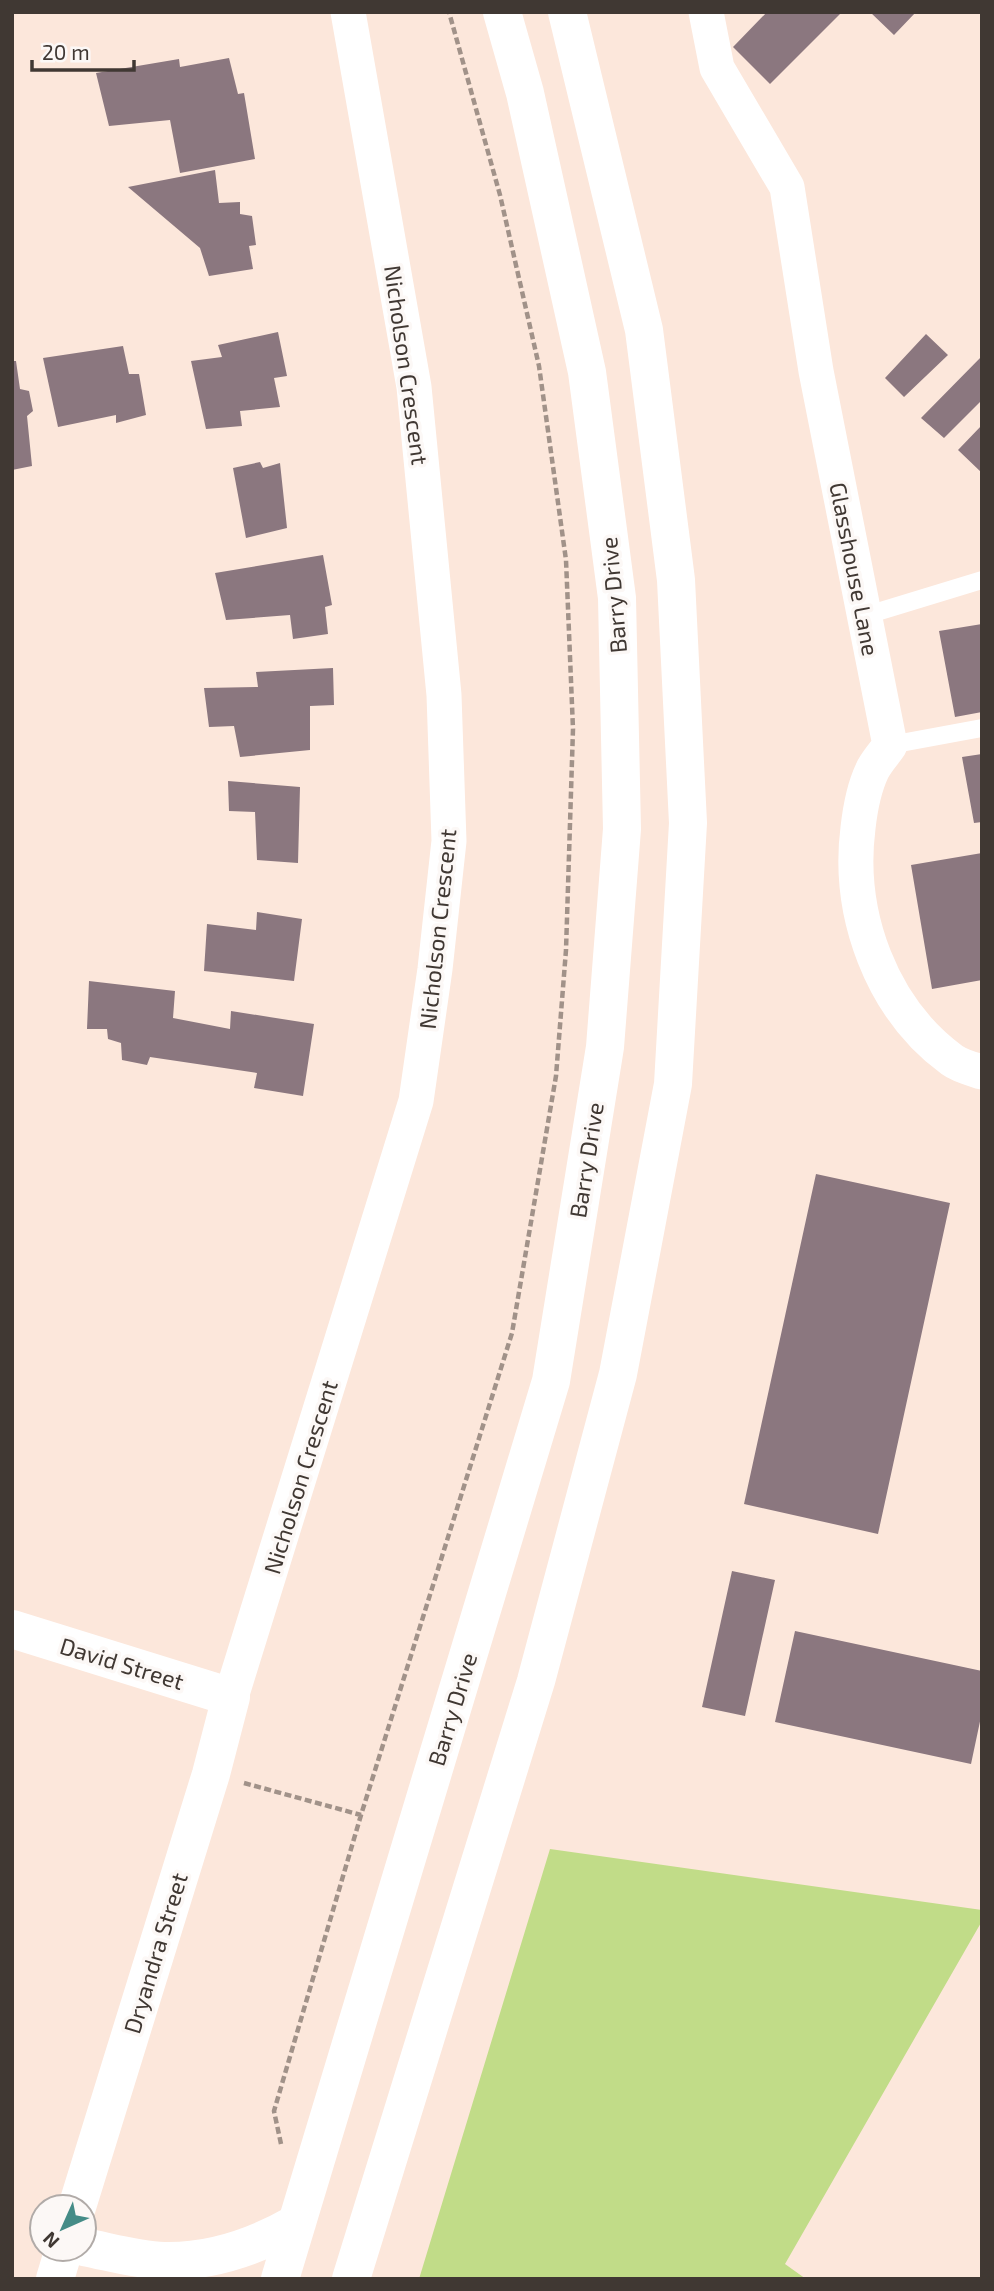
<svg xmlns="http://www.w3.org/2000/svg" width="994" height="2291" font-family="'Exo 2',sans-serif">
	<rect width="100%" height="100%" fill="#fce7db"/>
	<path fill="#c1dc88" d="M550 1849 982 1910V1921L785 2264 806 2279H419Z"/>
	<path fill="#8b777f" d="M767 12H842L770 84 733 47Z
		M870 12H916L894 35Z
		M229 58 238 94 244 93 255 159 180 173 170 120 109 126 96 73 179 59 180 67Z
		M215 170 219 203 240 202V214L252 216 256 245 249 246 253 269 209 276 200 248 128 187Z
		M278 332 287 376 274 378 280 407 240 411 242 426 206 429 191 361 222 357 218 345Z
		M926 334 948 355 904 397 885 378Z
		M123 346 129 374H139L146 415 116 423V415L58 427 43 358Z
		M982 356V400L944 438 921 418Z
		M12 361H16L20 389 29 391 33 411 27 416 32 466 12 470Z
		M982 425V473L958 450Z
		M260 462 263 468 280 463 287 528 246 538 233 468Z
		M323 555 332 605 325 607 328 634 293 639 290 615 226 620 215 573Z
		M982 624V712L955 717 939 631Z
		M333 668 334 705 310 706V750L240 757 234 726 209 727 204 688 258 687 256 672Z
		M982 754V822L974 823 962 757Z
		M228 781 300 787 298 863 257 860 255 812 229 811Z
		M982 853V980L932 989 911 865Z
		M257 912 302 919 294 981 204 971 207 924 256 930Z
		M89 981 175 991 173 1018 230 1029 231 1011 314 1024 303 1096 254 1088 257 1073 150 1057 147 1065 122 1060 121 1043 108 1039 107 1029H87Z
		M816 1174 950 1203 878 1534 744 1504Z
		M732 1571 775 1580 745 1716 702 1707Z
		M795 1631 982 1671V1712L971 1764 775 1722Z"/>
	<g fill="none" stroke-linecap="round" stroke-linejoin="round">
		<path stroke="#a19289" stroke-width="4.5" stroke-dasharray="7 3.5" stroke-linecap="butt" d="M244 1783 361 1815
			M281 2144 274 2111 361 1815 512 1333 556 1076 566 950 573 729 566 560 539 366 500 195 449 12"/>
		<path stroke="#fff" stroke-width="18" d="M864 616 982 580
			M890 745 982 728"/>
		<path stroke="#fff" stroke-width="35" d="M706 12 717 68 787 187 816 371 890 745C884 754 876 762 872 771 864 788 860 810 858 828 847 914 881 1008 952 1060 960 1066 972 1069 982 1072
			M231 1697 416 1101 435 969 449 841 444 695 414 387 348 12"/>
		<path stroke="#fff" stroke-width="38" d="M12 1629 231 1697 211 1774 77 2207
			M55 2279 64 2249"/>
		<path stroke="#fff" stroke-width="38" d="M84 2247C110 2252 137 2260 164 2261 211 2262 257 2246 297 2223
			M280 2279 551 1381 605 1047 622 829 617 598 587 372 525 93 502 12
			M351 2279 536 1681 618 1374 673 1084 688 823 676 580 644 330 567 12"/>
	</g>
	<g text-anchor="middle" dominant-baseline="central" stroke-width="7" stroke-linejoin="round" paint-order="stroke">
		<g font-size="23" fill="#403833" stroke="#fcf8f6">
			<text transform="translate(407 365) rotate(82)">Nicholson Crescent</text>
			<text transform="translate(855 569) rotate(79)">Glasshouse Lane</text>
			<text transform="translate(613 595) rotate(-95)">Barry Drive</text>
			<text transform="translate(437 929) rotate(-84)">Nicholson Crescent</text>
			<text transform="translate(586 1160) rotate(-81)">Barry Drive</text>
			<text transform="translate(300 1477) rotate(-73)">Nicholson Crescent</text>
			<text transform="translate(122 1663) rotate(17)">David Street</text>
			<text transform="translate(452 1709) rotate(-73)">Barry Drive</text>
			<text transform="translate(155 1953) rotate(-73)">Dryandra Street</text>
		</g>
	</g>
	<rect width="994" height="2291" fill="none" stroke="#403833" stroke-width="28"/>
	<g transform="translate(63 2228) rotate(225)"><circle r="33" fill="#fcf8f6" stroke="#b1aba8" stroke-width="2"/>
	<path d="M0-5L12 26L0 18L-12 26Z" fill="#458c87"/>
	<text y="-10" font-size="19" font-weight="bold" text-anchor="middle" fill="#403833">N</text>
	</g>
	<path d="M32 60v10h102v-10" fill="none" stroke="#403833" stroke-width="3.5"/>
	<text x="42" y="60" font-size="21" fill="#403833" stroke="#fcf8f6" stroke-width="5" paint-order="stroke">20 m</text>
</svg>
